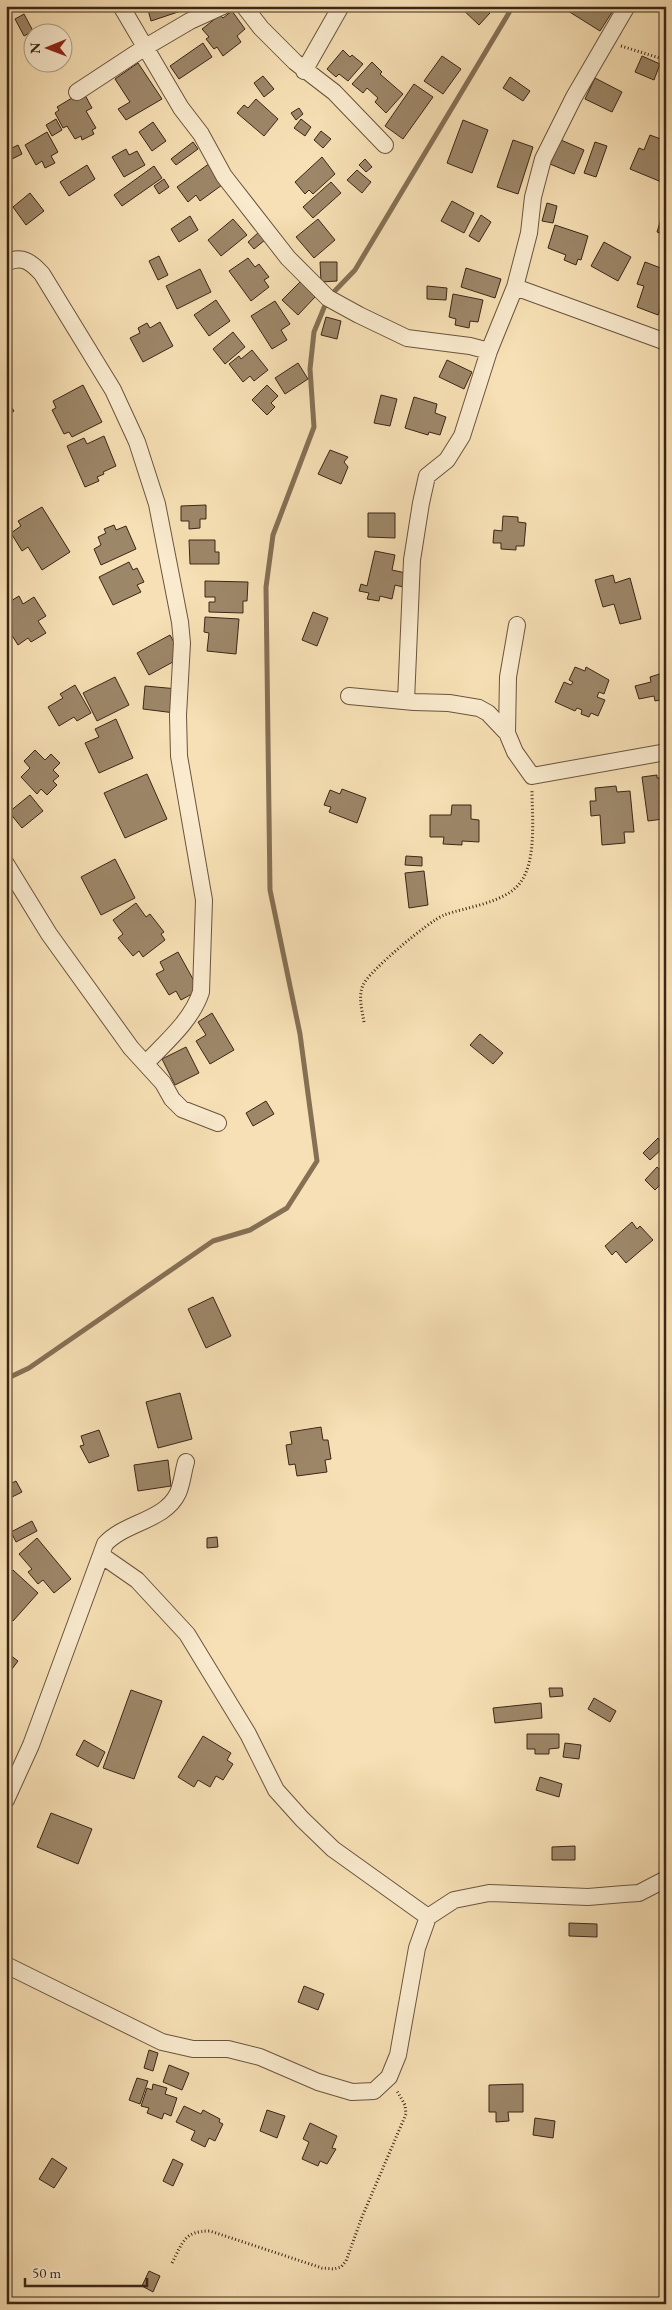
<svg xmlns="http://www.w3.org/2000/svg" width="672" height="2310" font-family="'EB Garamond',serif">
	<rect width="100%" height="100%" fill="#f7e0b5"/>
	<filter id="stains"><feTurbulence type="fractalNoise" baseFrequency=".004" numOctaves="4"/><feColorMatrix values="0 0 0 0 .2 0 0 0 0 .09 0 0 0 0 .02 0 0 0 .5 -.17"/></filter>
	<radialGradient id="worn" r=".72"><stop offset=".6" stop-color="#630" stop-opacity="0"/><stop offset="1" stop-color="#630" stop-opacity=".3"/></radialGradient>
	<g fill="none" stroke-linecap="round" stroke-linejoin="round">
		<path stroke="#857055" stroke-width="5" d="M6 1379 29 1368 213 1241 250 1230 287 1208 317 1161 300 1034 270 890 266 587 273 535 314 427 310 369 314 332 328 298 355 270 513 6"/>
	</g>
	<path fill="#9d8769" stroke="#3b2616" d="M147 6H186L187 9 151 21Z
		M482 6 490 13 479 25 460 7Z
		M570 6H616L600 31 568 11Z
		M232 11 245 29 237 36 241 42 223 56 217 47 214 49 206 39 209 37 202 29 220 15 223 18Z
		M24 14 33 31 24 36 15 19Z
		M203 43 212 57 179 79 170 66Z
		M343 50 350 57 352 55 363 64 348 81 339 74 336 77 327 69Z
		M442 56 461 69 443 94 424 81Z
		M642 56 660 64 654 80 635 72Z
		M372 62 382 72 380 74 403 94 386 113 375 102 378 98 367 88 363 93 352 84Z
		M138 63 162 99 126 120 118 109 130 102 115 79Z
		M666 65V80L660 77Z
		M263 76 274 89 264 97 254 83Z
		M510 77 530 91 523 101 503 88Z
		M595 78 622 92 612 112 585 99Z
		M414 84 433 97 403 139 385 126Z
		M77 95H85L92 108 86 111 96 128 92 130 94 134 82 140 81 136 75 139 67 126 63 128 55 113 59 110 57 107Z
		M256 99 278 119 264 136 237 113 244 105 248 108Z
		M299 108 303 114 296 120 291 113Z
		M56 119 62 130 52 136 46 125Z
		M301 119 311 127 305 136 294 128Z
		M463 120 488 130 472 173 447 163Z
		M153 122 166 141 152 151 139 132Z
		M321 131 331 139 323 148 314 140Z
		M47 132 58 152 51 156 55 163 45 168 42 161 36 165 25 145Z
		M650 135 666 141V178L664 183 630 169 639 148 644 150Z
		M513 140 533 147 518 194 497 187Z
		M561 140 584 150 574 174 550 164Z
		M193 142 198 149 176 165 171 159Z
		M595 142 607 146 596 177 584 173Z
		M18 145 22 154 6 162V151Z
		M126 149 129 155 137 151 145 165 124 177 112 157Z
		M322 157 335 174 313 194 309 190 305 194 295 182Z
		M365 159 372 167 366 172 359 165Z
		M210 163 222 185 200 201 196 195 188 202 177 187Z
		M87 165 95 179 69 196 60 182Z
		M154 166 162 178 122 206 114 195Z
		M357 170 371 182 362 193 347 180Z
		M164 179 169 187 159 194 154 186Z
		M331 182 341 193 313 218 303 207Z
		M30 193 44 211 26 225 13 207Z
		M452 201 474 213 464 233 441 221Z
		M547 203 557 206 553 223 542 221Z
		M664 210 666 211V235L657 232Z
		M481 215 491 222 479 242 469 236Z
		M190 216 198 230 179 242 171 229Z
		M233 219 247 235 221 256 208 240Z
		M318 219 335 240 314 258 296 237Z
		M555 225 588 236 581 260 578 259 576 265 564 260 566 255 548 248Z
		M259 232 265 240 254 249 248 242Z
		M604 242 631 257 618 281 591 266Z
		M159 256 168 275 158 280 149 261Z
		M248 258 255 267 259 264 269 277 264 280 269 287 251 301 229 271Z
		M320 262H337V281L321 282Z
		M645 262 666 270V295L658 315 637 307 644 286 637 284Z
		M466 268 501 279 495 298 461 287Z
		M200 269 211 292 177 309 166 286Z
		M300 282 315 297 298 315 282 300Z
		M427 286 447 288 446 300 427 299Z
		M453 294 483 300 478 322 470 321 469 328 455 325 456 319 449 317Z
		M216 300 230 321 209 336 194 315Z
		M275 301 290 324 281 330 287 340 272 349 251 316Z
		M326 317 341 321 337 339 321 335Z
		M160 322 173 346 143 362 130 338 140 333 138 328 147 323 150 328Z
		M233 332 245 347 225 364 213 349Z
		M252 350 268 370 254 381 250 376 243 382 229 364 239 356 241 359Z
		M447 360 472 372 464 389 439 377Z
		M298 363 308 379 285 394 275 378Z
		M83 385 102 422 72 437 69 432 64 434 52 410 56 408 53 401Z
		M267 385 278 396 271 403 275 407 267 415 252 400Z
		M381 395 397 399 390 426 374 423Z
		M414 397 437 404 435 413 446 417 440 435 429 432 428 435 405 428Z
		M9 404 14 411 7 416 6 406Z
		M104 436 116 466 103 472 104 474 97 477 99 481 85 487 67 446 84 438 87 444Z
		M330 450 348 457 344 462 348 467 341 484 318 474Z
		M206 505V519H200V528L189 529V521H181V506Z
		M42 507 70 552 42 570 28 547 22 551 11 533 21 526 18 521Z
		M368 513H395V538L368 537Z
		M503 516 518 517V522L526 523 524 546H516V550L501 549V543H493L494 530 502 531Z
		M114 525 116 530 126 526 136 549 101 565 94 549 101 545 98 537 106 533 104 529Z
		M189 540H215V552H219V564H190Z
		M375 551 395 555 392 570 406 573 403 587 395 585 392 599 380 596 379 601 367 599 369 593 359 591 361 584 367 586Z
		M129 562 133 570 137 568 144 582 137 585 141 592 113 605 99 577Z
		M613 575 615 583 630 578 641 619 620 624 614 604 603 607 595 580Z
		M205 581 248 582 247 601H243V613L209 612V602H215V597H205Z
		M19 596 23 604 34 597 46 616 38 621 46 633 31 642 28 638 18 645 6 626V604Z
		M313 612 328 618 317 646 302 640Z
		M205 617 239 619 236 654 207 651 209 633 204 632Z
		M170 635 182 657 149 675 137 653Z
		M575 667 585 671 586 667 609 680 604 694 599 692 597 697 605 700 598 716 591 713 589 717 581 714 582 710 577 708 575 711 555 702 564 682 571 685 573 682 569 680Z
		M666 672V699L655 701 654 696 639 699 635 686 651 682 650 677Z
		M115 677 129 705 97 721 83 693Z
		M75 685 91 713 77 721 74 717 59 726 48 707 63 698 60 694Z
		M145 686 178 689 175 713 143 709Z
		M116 719 133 758 99 773 85 743 99 737 95 729Z
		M35 750 45 760 51 754 60 763 53 770 59 776 53 781 57 785 47 795 41 789 37 794 21 777 30 768 24 761Z
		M661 770H666V815L662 816 663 819 648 821 642 777 657 775V778H662Z
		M147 774 167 819 125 838 104 793Z
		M616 786 617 792 630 791 634 832H624L625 843 602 845 600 815 591 816 590 801H596L595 788Z
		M342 789 366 798 357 823 329 812 331 807 324 805 330 790 340 794Z
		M30 795 43 811 22 828 9 812Z
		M452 805H471V819L479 820V842L462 841V845L443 844 444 837H430V815H451Z
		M406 856 422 857V866L405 865Z
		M115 859 135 898 101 915 81 877Z
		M424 871 428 905 409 908 405 873Z
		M136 903 146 917 150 914 164 932 161 934 165 940 143 957 139 951 133 956 118 938 123 934 113 920Z
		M178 952 199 990 181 1000 176 991 169 995 156 974 164 970 160 962Z
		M212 1013 234 1050 210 1064 196 1041 206 1035 198 1022Z
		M480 1034 503 1053 493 1064 470 1045Z
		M186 1047 199 1073 175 1085 162 1059Z
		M266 1101 274 1114 253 1126 246 1113Z
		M658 1138 665 1146 650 1160 643 1153Z
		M657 1167 666 1175V1179L655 1190 645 1180Z
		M632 1222 637 1229 640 1226 653 1240 626 1263 616 1251 612 1255 605 1246Z
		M213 1297 231 1336 206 1348 188 1309Z
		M180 1393 192 1439 158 1448 146 1402Z
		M321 1427 323 1440H328L331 1459 325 1460 327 1472 297 1476 295 1464 289 1465 286 1445 292 1444 290 1432Z
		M99 1430 109 1456 89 1463 80 1446 84 1445 81 1436Z
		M168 1460 171 1486 138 1491 134 1465Z
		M16 1481 22 1492 6 1500V1486Z
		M32 1521 37 1531 16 1542 11 1532Z
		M217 1537 218 1547 207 1548V1538Z
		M37 1538 71 1579 54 1593 43 1580 38 1584 28 1572 32 1569 19 1554Z
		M13 1570 38 1593 13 1621 6 1615V1577Z
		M6 1652 18 1661 9 1673 6 1671Z
		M549 1688H562L563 1696 550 1697Z
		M131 1690 162 1701 134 1779 103 1768Z
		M594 1698 616 1711 610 1722 588 1709Z
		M541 1703 542 1718 495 1723 493 1708Z
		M527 1734H559V1748L549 1749V1754H535V1749H527Z
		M203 1736 231 1753 227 1760 233 1764 223 1780 216 1776 210 1787 198 1780 194 1787 178 1777Z
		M84 1740 105 1752 98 1767 76 1755Z
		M565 1743 581 1745 579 1759 563 1757Z
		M540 1777 562 1784 559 1797 536 1790Z
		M51 1813 92 1829 78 1864 37 1847Z
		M575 1846V1860H552V1847Z
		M569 1923 597 1924V1937L569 1936Z
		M304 1986 324 1994 318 2010 298 2002Z
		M149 2050 158 2053 153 2071 144 2068Z
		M169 2065 189 2073 182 2090 163 2082Z
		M137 2078 148 2081 140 2104 129 2100Z
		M153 2084 167 2088 165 2094 177 2098 171 2116 164 2113 162 2119 147 2113 149 2108 141 2106 147 2088 152 2090Z
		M523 2084V2112H508L509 2121 496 2122V2112H489V2085Z
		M184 2106 201 2114 203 2110 220 2119 219 2122 223 2124 215 2141 209 2138 205 2147 191 2140 195 2131 176 2122Z
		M267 2110 285 2116 277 2138 260 2131Z
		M535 2118 555 2121 553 2138 533 2135Z
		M310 2123 337 2136 332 2148 336 2149 327 2164 320 2161 318 2166 302 2159 309 2142 303 2139Z
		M52 2158 67 2168 54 2188 39 2179Z
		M173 2159 183 2164 173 2186 163 2181Z
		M149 2271 160 2276 153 2292 142 2286Z"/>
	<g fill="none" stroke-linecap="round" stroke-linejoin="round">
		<g stroke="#6a543e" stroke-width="18">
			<path id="street" d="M121 6 181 108 201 134 224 176 288 258 328 298 359 315 407 338 470 346 489 351 515 287 666 342
				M244 6 261 28 295 62 334 92 385 145
				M304 71 341 6
				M77 92 144 48 190 21 223 6
				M6 263C22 254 32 263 42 274L113 390 137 442 157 504 180 622 182 643 178 715 179 756 204 900 201 992C192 1020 166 1042 146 1063
				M515 287 529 233 533 197 543 159 574 97 627 6
				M349 696 414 702 449 703 479 708 488 713 507 733 515 752 532 776 666 752
				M406 701 412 560 421 503 427 476 447 460 462 436 489 351
				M507 733 508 677 517 625
				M6 864 49 934 131 1048 163 1083 172 1099 182 1109 218 1123
				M101 1555 137 1580 187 1634 248 1734 276 1790 302 1819 333 1849 428 1917
				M6 1800 31 1745 105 1544C125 1522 165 1521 178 1493 182 1484 183 1472 186 1462
				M6 1965 162 2042 193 2049H228L260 2057 318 2082 352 2092 374 2091 389 2077 398 2055 417 1948 428 1917 454 1900 489 1893 588 1897 624 1894 639 1893 666 1879"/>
		</g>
		<path stroke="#3b2616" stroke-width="3" stroke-dasharray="1 2.5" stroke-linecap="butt" d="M621 46 666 60
			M364 1022C362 1010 358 997 363 985 369 971 429 921 444 915 466 907 505 903 520 883 537 861 532 816 532 790
			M172 2263C183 2242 184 2231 210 2231L322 2268 334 2269 341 2267 346 2261 362 2217 406 2114 405 2105 397 2091"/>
		<use href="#street" stroke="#faebcf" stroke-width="16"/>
	</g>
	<rect width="672" height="2310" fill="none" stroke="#f7e0b5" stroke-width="25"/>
	<rect x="8" y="8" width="657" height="2295" fill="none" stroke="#3b2616" stroke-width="2.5"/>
	<rect x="12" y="12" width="647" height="2285" fill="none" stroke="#3b2616"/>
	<g transform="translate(48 48) rotate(269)"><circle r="24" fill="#faebcf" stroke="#ae9c85"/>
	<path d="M0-4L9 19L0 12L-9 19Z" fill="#8f2418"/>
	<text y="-8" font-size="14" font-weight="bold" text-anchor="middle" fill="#3b2616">N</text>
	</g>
	<path d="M25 2278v8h122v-8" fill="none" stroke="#3b2616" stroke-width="2.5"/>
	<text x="32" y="2278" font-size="15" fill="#3b2616" stroke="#faebcf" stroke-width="4" paint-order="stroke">50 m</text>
	<rect width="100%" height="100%" filter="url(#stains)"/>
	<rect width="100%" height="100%" fill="url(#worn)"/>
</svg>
